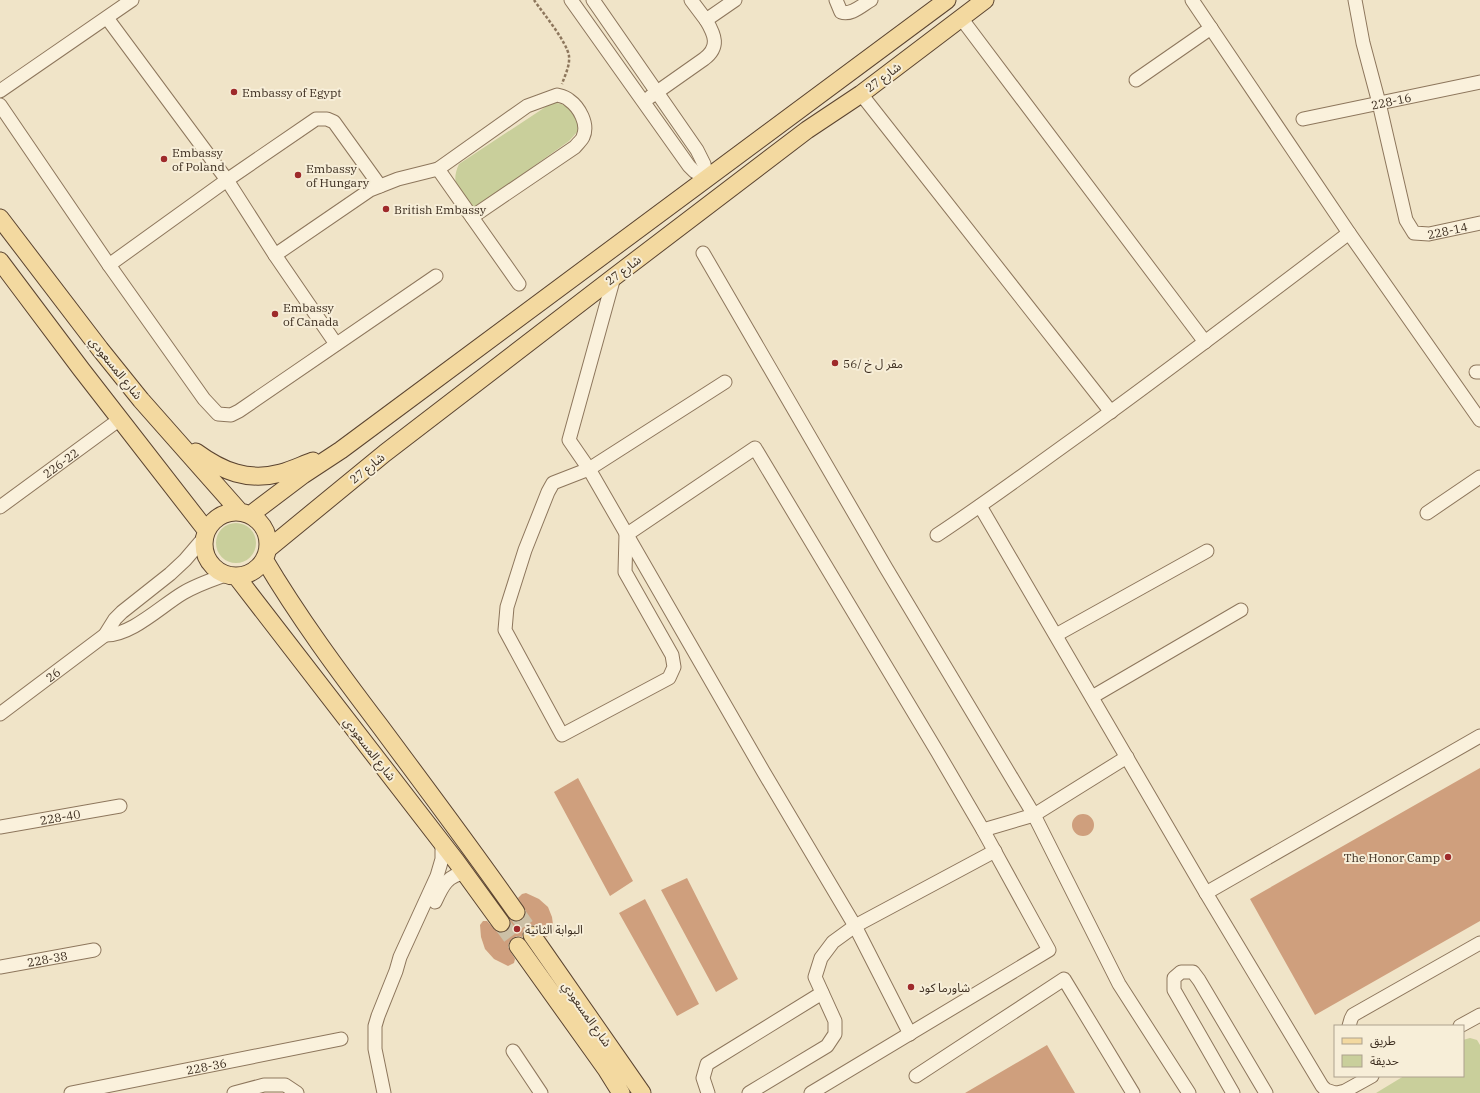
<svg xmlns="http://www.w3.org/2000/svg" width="1480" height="1093" font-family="'IBM Plex Serif','Noto Sans Arabic',serif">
	<rect width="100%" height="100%" fill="#f0e4c8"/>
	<path fill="#c9cf9b" d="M553 102 565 105 572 110 579 124 578 131 569 141 475 208 469 206C459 189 450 184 459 164Z
		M216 543a20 20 0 1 1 40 0a20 20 0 1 1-40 0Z
		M1470 1038 1477 1040 1480 1045V1093H1376L1404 1076H1463V1040Z"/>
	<path fill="#cf9f7d" d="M1480 768V921L1315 1015 1250 899Z
		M578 778 633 881 610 896 554 792Z
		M1072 825a11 11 0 1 1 22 0a11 11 0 1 1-22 0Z
		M687 878 738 979 716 992 661 890Z
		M526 893 539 899 548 907 552 917 554 932 546 937 537 926 532 925 526 927 523 931 522 937 517 936 513 938 509 942 508 947 515 959 514 963 508 966 494 959 485 949 481 937 480 925 483 921H487L497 932 502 933 507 931 510 927V920L517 922 522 920 525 917 526 911 518 898 522 894Z
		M645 899 699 1004 677 1016 619 913Z
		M1047 1045 1075 1093H965Z"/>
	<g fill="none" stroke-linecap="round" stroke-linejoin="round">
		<path stroke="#ccc0a6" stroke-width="17" stroke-dasharray="17 8" stroke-linecap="butt" d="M516 912 532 935
			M501 923 518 946"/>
		<g stroke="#8d765c" stroke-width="15">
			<g id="minor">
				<path d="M571 0 689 166 694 171 707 179"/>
				<path d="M593 0 697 150 704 164 707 179"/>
				<path d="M691 0 706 20 735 0"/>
				<path d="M836 0 841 12C851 16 862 5 871 0"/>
				<path d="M1192 0 1349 233 1480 420"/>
				<path id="s1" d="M1355 0 1363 43 1379 103 1406 220 1414 233 1429 234 1480 223"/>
				<path d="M107 18 227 180 275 255 370 190 398 179 438 169 527 106 557 95C561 96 566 97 569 100 579 107 589 124 583 137 582 140 577 144 575 147L472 217"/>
				<path d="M961 18 1205 342"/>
				<path d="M1136 80 1211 28"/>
				<path d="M0 91 132 0"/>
				<path d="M861 94 1111 412"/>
				<path d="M650 97 704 59C720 47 715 35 706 20"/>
				<path d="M0 105 109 265 204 399 218 414 231 415 239 411 436 276"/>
				<path id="s2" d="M1303 119 1480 82"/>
				<path d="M438 169 519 284"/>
				<path d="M703 253 886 568 1034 815 1119 984 1189 1093"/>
				<path d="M275 255 336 344"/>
				<path d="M109 265 227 180 316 119H327L334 122 380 186"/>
				<path d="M614 277 569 440 589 469 763 771 855 926 910 1034"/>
				<path d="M1476 372H1480"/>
				<path d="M725 382 589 469 553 483 548 492 525 550 507 607 505 630 562 735 669 678 674 667 672 655 625 572 626 535 755 448 938 753 983 830 1049 950 811 1093"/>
				<path d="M980 506 1206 893 1322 1086 1326 1090 1335 1093"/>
				<path id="s3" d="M0 507 120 419"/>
				<path d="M1427 513 1480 477"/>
				<path d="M937 535C987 502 1034 467 1083 432 1173 367 1261 300 1349 233"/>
				<path d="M105 635C131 636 161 606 183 593 196 585 211 580 225 575"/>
				<path d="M1056 635 1207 551"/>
				<path d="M1092 697 1241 610"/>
				<path id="s4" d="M0 714 105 635 115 619 122 612 170 574 185 560 203 539"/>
				<path id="s5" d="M0 827 120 806"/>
				<path d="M983 830 1034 815 1127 757"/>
				<path d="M1206 893 1480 736"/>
				<path d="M435 902C442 887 447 875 465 873"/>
				<path id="s6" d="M0 967 94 950"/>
				<path d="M1349 1026 1351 1019 1353 1015 1480 943"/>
				<path d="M1460 1026 1480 1015"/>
				<path d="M513 1051 541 1093"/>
				<path d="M916 1076 1064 979 1133 1093"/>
				<path id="s7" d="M71 1093 341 1039"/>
				<path d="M234 1093 264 1085H285L297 1093"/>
				<path d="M384 1093 375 1049V1026L378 1016 396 971 400 957 437 876 442 859V842"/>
				<path d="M708 1093 703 1078 707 1064 822 993"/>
				<path d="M749 1093 827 1046 835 1034V1021L815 977 821 958 833 942 855 926 995 851"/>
				<path d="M1233 1093 1174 990V978L1181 972H1193L1199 980 1266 1093"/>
				<path d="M1337 1093 1345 1091 1372 1076"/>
			</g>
		</g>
		<g stroke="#5b4430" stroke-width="19">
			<path id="major" d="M0 218 100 349 141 400 240 512
				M0 261 81 369 206 530
				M196 452C222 471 248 482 281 473 292 470 302 465 313 461
				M204 544a32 32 0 1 1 64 0a32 32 0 1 1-64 0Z
				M250 515 303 475 341 450 947 0
				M268 549 385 453 614 277 807 130 861 94 985 0
				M264 559C299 618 339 672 380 726 426 788 472 849 516 912
				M236 576 456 861 501 923
				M532 935 642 1093
				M518 946 606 1069 621 1093"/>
		</g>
		<path stroke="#8d765c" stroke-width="2.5" stroke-dasharray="3 2" stroke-linecap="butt" d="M534 0C543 13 567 42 569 56 570 66 565 75 562 84"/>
		<use href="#minor" stroke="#faf1dc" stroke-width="13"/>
		<use href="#major" stroke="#f3d9a0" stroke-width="17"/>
	</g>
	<g fill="#9e2a2b" stroke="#f7eed8" stroke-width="1.5">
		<circle cx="234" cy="92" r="4"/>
		<circle cx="164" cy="159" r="4"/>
		<circle cx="298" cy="175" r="4"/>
		<circle cx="386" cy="209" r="4"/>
		<circle cx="275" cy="314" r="4"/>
		<circle cx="835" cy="363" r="4"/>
		<circle cx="1448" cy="857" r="4"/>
		<circle cx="517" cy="929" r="4"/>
		<circle cx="911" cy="987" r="4"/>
	</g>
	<g text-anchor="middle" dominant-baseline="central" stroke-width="4" stroke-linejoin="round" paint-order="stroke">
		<g font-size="12" fill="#3d2e20" stroke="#f7eed8">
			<text transform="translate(883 77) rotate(-37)">شارع 27</text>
			<text stroke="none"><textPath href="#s2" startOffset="90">228-16</textPath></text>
			<text stroke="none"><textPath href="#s1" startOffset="275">228-14</textPath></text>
			<text transform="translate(623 270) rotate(-37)">شارع 27</text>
			<text transform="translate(116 368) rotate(51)">شارع المسعودي</text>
			<text stroke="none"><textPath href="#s3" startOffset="75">226-22</textPath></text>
			<text transform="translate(367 468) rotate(-39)">شارع 27</text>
			<text stroke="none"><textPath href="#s4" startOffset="66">26</textPath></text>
			<text transform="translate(370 749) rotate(52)">شارع المسعودي</text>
			<text stroke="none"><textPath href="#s5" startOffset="61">228-40</textPath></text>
			<text stroke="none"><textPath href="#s6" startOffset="48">228-38</textPath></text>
			<text transform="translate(587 1014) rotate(55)">شارع المسعودي</text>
			<text stroke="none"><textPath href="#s7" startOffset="138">228-36</textPath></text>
		</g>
		<g font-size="12" fill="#3d2e20" stroke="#f7eed8" text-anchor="start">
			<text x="242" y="92">Embassy of Egypt</text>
			<text x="172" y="152">Embassy<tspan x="172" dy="14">of Poland</tspan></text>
			<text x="306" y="168">Embassy<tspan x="306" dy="14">of Hungary</tspan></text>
			<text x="394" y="209">British Embassy</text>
			<text x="283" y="307">Embassy<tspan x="283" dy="14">of Canada</tspan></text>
			<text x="843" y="363">مقر ل خ /56</text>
			<text x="1440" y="857" text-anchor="end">The Honor Camp</text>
			<text x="525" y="929">البوابة الثانية</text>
			<text x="919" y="987">شاورما كود</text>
		</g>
	</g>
	<rect x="1334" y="1025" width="130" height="52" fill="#f7eed8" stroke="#ada18e"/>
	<rect x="1342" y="1038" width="20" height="6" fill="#f3d9a0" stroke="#ada18e"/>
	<text x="1370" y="1045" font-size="12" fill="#3d2e20">طريق</text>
	<rect x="1342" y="1055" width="20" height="12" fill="#c9cf9b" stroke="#ada18e"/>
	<text x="1370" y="1065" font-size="12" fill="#3d2e20">حديقة</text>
</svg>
